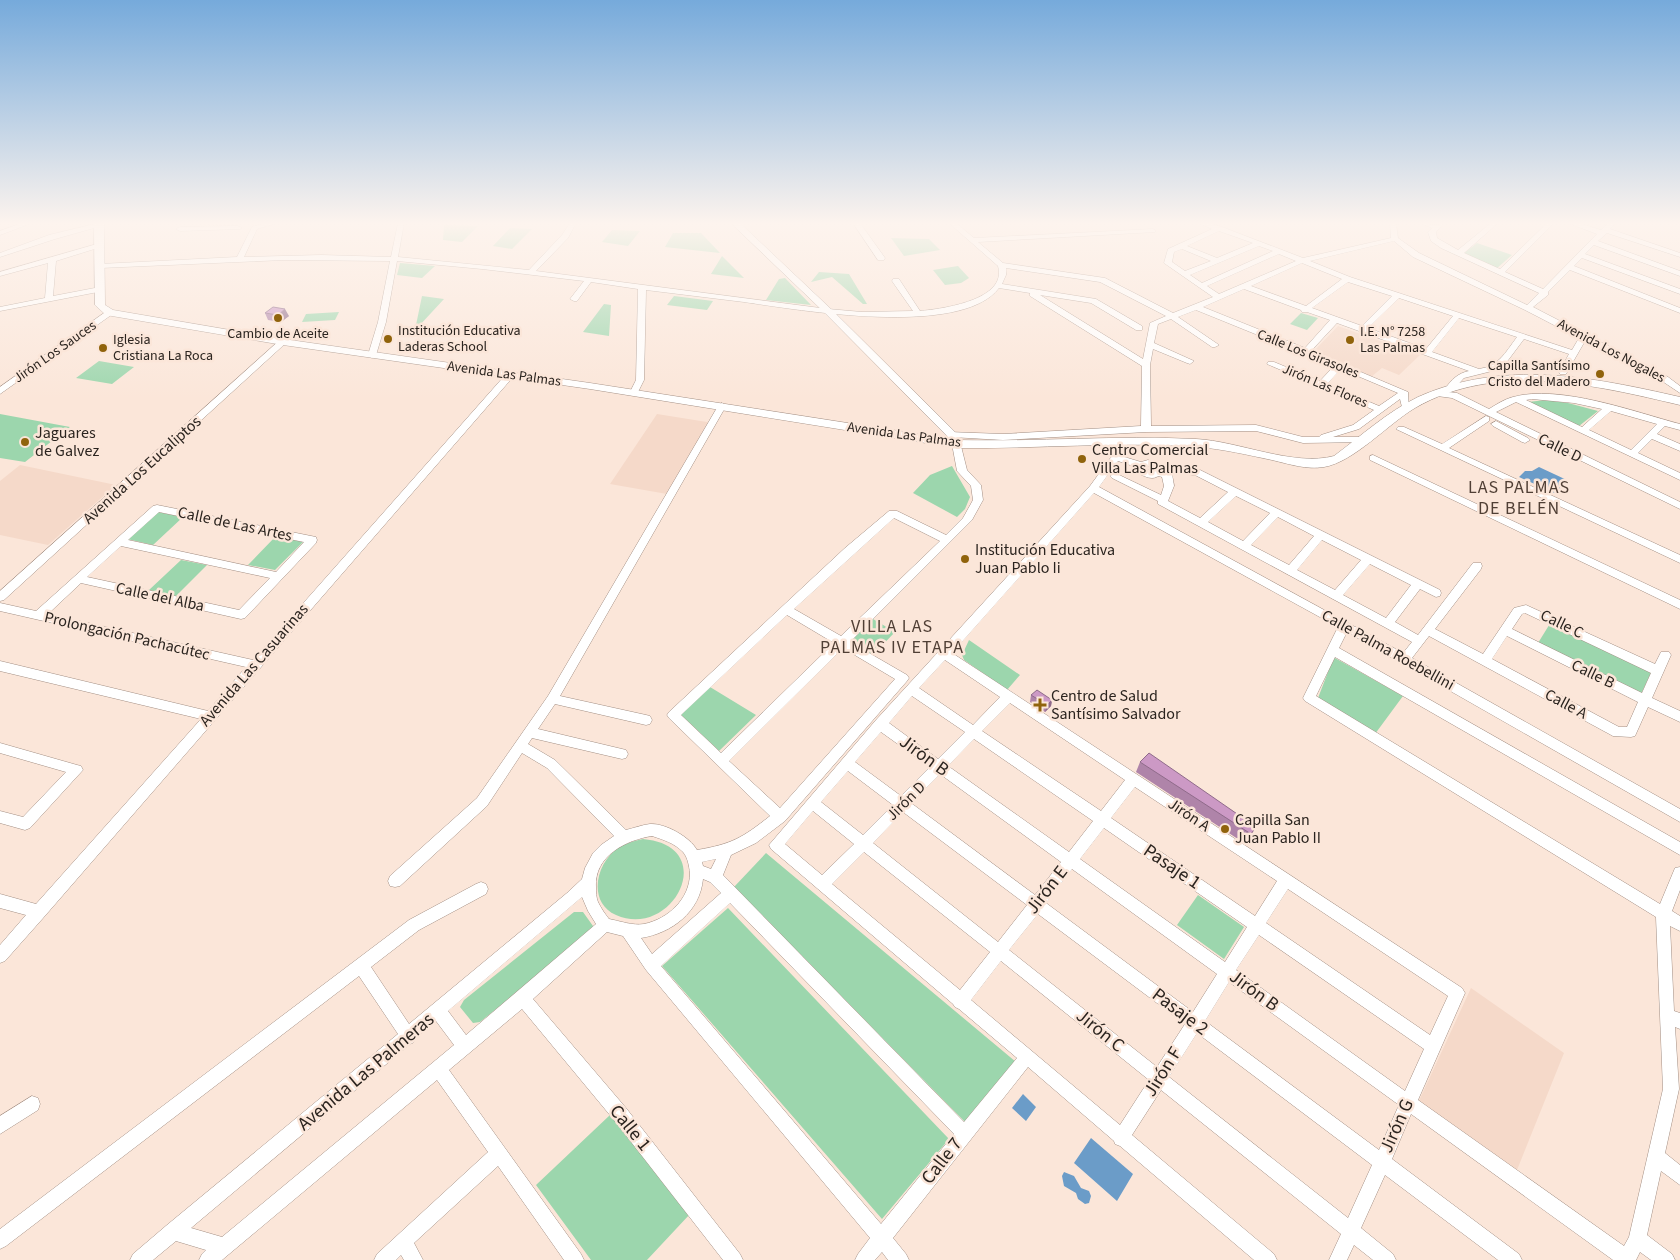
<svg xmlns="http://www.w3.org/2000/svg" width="1680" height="1260" font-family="'Source Sans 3',sans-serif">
	<rect width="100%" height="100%" fill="#fbe6d9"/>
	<path fill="#f5d9c9" d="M1338 326 1420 355 1399 375 1382 368 1371 377 1312 353Z
		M657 414 707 422 709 424 667 494 610 484Z
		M20 465 116 485 48 545 0 535V481Z
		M1471 988 1564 1053 1515 1175 1418 1103Z"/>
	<path fill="#9cd6ad" d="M444 225 478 226 462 242 443 240Z
		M510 228 532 229 512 249 493 246Z
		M612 230 640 231 628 246 602 242Z
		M673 233H701L720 253 665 247Z
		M891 238 929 239 940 250 904 256Z
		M1477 243 1512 255 1496 269 1463 254Z
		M722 256 744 278 711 274Z
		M400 263 435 266 422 278 397 275Z
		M958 266 969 278 961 283 945 285 933 270Z
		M819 272 849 274 867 304H863L832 277 811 282Z
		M785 278 811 305 766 300 779 279Z
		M422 296 444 299 419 326 416 325Z
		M674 296 713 301 707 310 667 305Z
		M604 304 611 305 609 336 583 332Z
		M339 312 335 320 302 322 306 314Z
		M1301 313 1318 318 1307 330 1290 324Z
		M99 361 134 367 112 384 76 378Z
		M1546 400 1568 403 1598 411 1579 426 1528 402Z
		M0 414 70 427 25 462 0 458Z
		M952 466 970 497 965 509 957 517 913 493 930 475Z
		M158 512 183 517 153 545 127 539Z
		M276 536 303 542 275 570 248 565Z
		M181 560 207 565 176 596 149 590Z
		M873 619 895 632 873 655 851 641Z
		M1551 622 1652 671 1641 694 1538 643Z
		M969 640 1020 675 1007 690 964 660 962 655Z
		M1335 658 1403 696 1375 734 1318 698 1333 659Z
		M710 687 756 715 719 751 680 714Z
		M643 839C721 846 673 940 616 915 587 902 596 863 618 848 626 843 634 841 643 839Z
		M766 853 1016 1062 967 1124 734 887Z
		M1198 895 1244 927 1224 959 1177 925Z
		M728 908 949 1139 882 1219 662 966Z
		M574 912H583L593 926 592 932 480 1022 473 1023 460 1007 464 1000Z
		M610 1115 690 1214 647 1260H591L536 1185Z"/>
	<path fill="#6b9cc8" d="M1539 467 1569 481 1564 485 1560 484 1558 486 1562 489 1557 494 1519 477 1525 471H1532Z
		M1023 1094 1036 1107 1026 1121 1012 1108Z
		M1091 1138 1133 1174 1117 1201 1074 1163Z
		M1064 1172 1074 1176 1081 1188 1089 1191 1091 1196 1089 1203 1085 1204 1078 1199 1076 1193 1064 1186 1062 1176Z"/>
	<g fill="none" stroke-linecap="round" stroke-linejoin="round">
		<g stroke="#a38f84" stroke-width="1">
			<path id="minor" d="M22 223H32L0 235V231Z
				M99 223 102 225 101 226 55 239 0 257V253L49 235Z
				M266 223H277L257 229 244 257 321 255 391 257 398 223H404L398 257 529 270 562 235 570 223H576L568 238 536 271 828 309 862 312 913 311 892 281 893 279H899L920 311C942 309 1008 300 998 266L949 223H956L974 238 1153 229 1155 230V232L978 242 1003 263 1105 278 1173 313 1213 297 1164 263 1168 249 1212 229 1199 223H1209L1222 227 1303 258 1391 238 1390 223H1396L1398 238 1419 253 1527 305 1539 293 1441 248 1431 241 1428 232 1432 228 1420 223 1435 225 1444 223 1436 232 1437 238 1458 250 1491 223H1498L1464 253 1500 269 1547 223H1554L1505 272 1543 289 1597 234 1568 223H1578L1601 230 1608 223H1615L1610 229 1680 253V257L1607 233 1598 241 1680 271V276L1594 245 1585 254 1680 289V294L1582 258 1574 266 1680 308V313L1570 270 1548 292V295L1533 307 1668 377 1680 386V393L1662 381 1585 341 1566 374H1560L1559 372 1569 354 1524 339 1503 367 1496 370 1464 378 1452 391 1449 392 1445 389C1451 380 1458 373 1469 371L1337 323 1311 351 1408 392 1409 411H1403L1400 399 1359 429 1333 437H1363L1366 438V442L1303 443 1256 431 1146 432 1003 440 951 437 946 434 948 432 1003 434 1141 426 1142 366 1030 296V293L999 288C961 338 799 310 744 302 711 298 679 294 646 290L644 380 637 394 634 395 630 392 636 380 638 289 591 282 577 301H574L570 299 584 281 482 269 397 261 386 322 376 355 372 358 368 355 378 322 390 261 284 260 100 268 96 266 100 264 237 257 252 227ZM1219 231 1253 243 1217 258 1187 246ZM1394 241 1413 257 1525 310 1579 338 1572 350 1350 277 1310 261ZM1259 246 1273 251 1202 283 1190 275ZM1182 249 1211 261 1185 271 1172 262 1174 252ZM1279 254 1296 261 1219 294 1207 286ZM1302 263 1342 279 1306 306 1251 286ZM1006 268 1100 282 1166 316 1150 323 1143 359 1040 295 1091 303 1136 330H1142V326L1096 299 1002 284 1006 275ZM1348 282 1392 296 1362 326 1312 308ZM1244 289 1301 310 1302 312H1307L1330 320 1305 348 1203 307ZM1399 298 1453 316 1426 349 1368 328ZM1196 310 1334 366 1320 381 1274 362H1268L1267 364 1374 410 1353 425 1321 435 1319 437H1303L1256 425 1151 426 1150 365 1153 349 1187 363 1190 364 1194 361 1154 343 1158 324 1171 319 1212 347H1215L1219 345 1178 317ZM1459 318 1517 337C1505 353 1499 366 1479 369L1432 352ZM1341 369 1398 393 1379 406 1327 384Z
				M853 223H860L885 258 884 260H878Z
				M238 226 242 228 240 229 180 231 176 229 180 227Z
				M97 244 104 246 56 261 53 296 100 287 104 289 103 291 0 311V307L45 298 48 263 0 276V272Z
				M107 311 114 313 0 394V387Z
				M280 340 287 342 4 600 0 601V591Z
				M510 372 513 373V377L44 917 5 961 0 963V945L26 915 0 908V894L36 904 201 719 0 671V661L208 711 246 667 0 611V603L36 611 153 506 157 505 316 537 317 540 316 543 245 618 241 619 81 583 48 614 253 660 507 373ZM159 512 304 542 276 572 128 540ZM121 546 270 578 239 610 87 577Z
				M1440 391 1457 393 1489 409C1497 404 1505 399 1513 397 1559 384 1635 412 1680 424V430L1665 426 1657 434 1680 444V451L1652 439 1638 453 1680 473V480L1516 402 1496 412 1680 502V509L1452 398 1437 396V392ZM1532 399 1574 403 1602 409 1582 427 1526 400ZM1611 411 1657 424 1631 450 1589 430Z
				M722 403 726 406 560 696 646 715 650 716 652 720 650 724 646 725 555 704 538 729 622 749 626 750 628 754 626 758 622 759 532 738 528 744 555 760 626 830C634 828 642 825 650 824 665 823 690 837 697 850 732 844 742 838 770 816L669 718 667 715 669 712 845 548 889 511H897L946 535 963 518 973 500 971 486 957 471 952 444 957 441 960 442 967 470 981 485 983 500 972 520 850 642 907 675 909 678 907 681 785 821 756 843 731 855 723 875 964 1122 1017 1058 959 1009 955 1007 953 1004 771 849 769 845 876 720 1090 486 1112 456 1120 441 1123 440 1128 443 1121 456 1141 462 1148 460 1159 464 1161 470 1164 471 1169 467 1200 470 1440 590 1441 593 1440 596 1436 597 1420 589 1395 622 1418 635 1473 563H1481L1482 566 1481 569 1435 629 1483 654 1514 608 1526 605 1655 664 1661 652H1669L1671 655 1652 698 1680 711V722L1648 707 1635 736 1631 737 1613 736 1429 636 1412 658 1680 809V822L1347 632 1339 648 1680 842V855L1335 657 1316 696 1660 904 1675 868 1680 867V890L1672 911 1680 916V931L1670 926 1674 1011 1680 1013V1029L1675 1027 1679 1089 1665 1153 1680 1165V1185L1661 1171 1647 1235 1672 1254 1675 1260H1651L1640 1252 1636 1260H1613L1411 1114 1392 1159 1519 1254 1522 1260H1498L1385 1175 1361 1228 1393 1254 1396 1260H1373L1354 1245 1347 1260H1329L1341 1234 1161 1090 1132 1135 1274 1254 1277 1260H1254L1120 1146 1115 1144 1114 1141 1028 1067 893 1238 906 1254 909 1260H888L882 1252 875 1260H855L858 1254 870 1238 646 970 623 936 607 932 533 999 626 1108 740 1254 743 1260H723L614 1120 522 1009 449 1070 581 1254 584 1260H564L498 1166 414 1243 423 1260H404L401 1255 396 1260H374L377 1254 488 1152 437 1080 222 1260H199L202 1254 206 1250 176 1241 153 1260H130L133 1254 167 1225 398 1034 359 976 6 1246 0 1249V1229L409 920 476 884 481 882 486 884 488 889 486 894 419 930 371 967 409 1024 567 893 582 879 585 868 593 853 601 845 614 836 547 768 522 753 487 806 400 886 395 887 390 886 388 881 390 876 477 798 548 696 718 406ZM1118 461 1136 467 1138 473C1142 475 1147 478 1152 478 1157 478 1157 475 1162 477L1164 486 1161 495 1115 473 1110 476 1112 478 1158 501V504L1412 642 1403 653 1099 487ZM1148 466 1152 468V471L1146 469ZM1172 473 1195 475 1228 492 1200 518 1168 501 1174 486ZM1094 493 1338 627 1303 698 1305 701 1656 917 1663 1089 1629 1237 1624 1246 1418 1100 1465 993 1462 988 952 653ZM1236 496 1270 513 1243 541 1208 522ZM1278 517 1314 536 1289 565 1251 545ZM894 518 940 541 841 636 794 609ZM1322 540 1361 560 1335 590 1297 570ZM1370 564 1411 585 1386 618 1343 595ZM1525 613 1651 673 1642 693 1512 629 1522 614ZM787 615 834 643 721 753 681 715ZM1507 636 1638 702 1627 727H1619L1492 659ZM843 648 895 679 780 808 729 761ZM945 660 1000 697 973 725 919 688ZM912 696 965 732 938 759 889 723ZM1010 703 1125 780 1101 811 982 731ZM881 732 930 767 901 796 855 762ZM974 739 1093 821 1069 852 948 766ZM848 771 893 805 863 835 821 802ZM940 774 1061 862 1035 895 911 803ZM1135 787 1277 881 1255 916 1111 818ZM813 811 854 844 822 875 785 844ZM903 812 1027 905 998 942 873 843ZM1104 828 1247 927 1225 962 1080 859ZM652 836C664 840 674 843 683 852 688 858 689 866 690 873 690 899 668 919 644 924 633 926 620 921 609 919 605 914 601 908 598 902 596 897 596 892 596 887 594 856 626 840 652 836ZM864 852 990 952 960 990 832 884ZM716 859 711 869 703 866 702 862ZM1072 869 1217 974 1193 1012 1046 903ZM703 879 710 882 721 893 652 954 641 938C672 933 700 912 703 879ZM1288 889 1448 996 1430 1035 1266 923ZM582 897 588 911 596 924 466 1035 448 1011ZM730 903 954 1134 881 1224 661 966ZM1038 914 1185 1024 1157 1067 1009 950ZM1259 935 1424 1049 1405 1091 1236 970ZM1001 961 1149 1080 1120 1125 971 1000ZM1229 982 1399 1105 1379 1150 1205 1021ZM436 1021 454 1045 222 1237 191 1228 409 1045 414 1042 416 1038ZM1197 1033 1372 1165 1348 1218 1169 1077Z
				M1486 416 1489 417V421L1449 448 1680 555V563L1396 429 1398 427H1404L1442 444Z
				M1496 421 1528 438 1530 440 1525 443 1522 442 1493 426 1491 424Z
				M1373 455 1680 600V609L1370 460V456Z
				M0 743 77 765 81 766 83 770 30 828 25 830 0 823V811L23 817 66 772 0 753Z
				M32 1096 38 1098 40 1104 38 1110 0 1134V1116Z"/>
		</g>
		<g stroke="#a38f84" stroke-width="1">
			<path id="tertiary" d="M731 223H740L832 310 955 432 963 444 961 447H953L947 436 826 314Z"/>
		</g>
		<g stroke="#a38f84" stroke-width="1">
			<path id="secondary" d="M94 223H104L105 305 113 310 283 339 590 383 957 440C1037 442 1116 435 1196 439 1238 441 1294 467 1334 456 1361 436 1387 412 1418 397 1503 359 1593 377 1680 397V405C1595 385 1496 361 1415 408 1388 424 1354 462 1324 467 1307 470 1289 464 1272 460 1248 455 1223 449 1198 447 1118 441 1037 449 957 448L590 389 283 345 106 315 95 305Z"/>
		</g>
		<use href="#minor" fill="#fff" fill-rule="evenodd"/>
		<use href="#tertiary" fill="#fff" fill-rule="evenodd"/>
		<use href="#secondary" fill="#fff" fill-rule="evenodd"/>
	</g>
	<path fill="#af84a9" d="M265 313 289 316 281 322 268 320Z
		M1031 695 1052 700 1051 706 1045 712 1030 702Z
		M1140 762 1256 827 1244 843 1136 772Z"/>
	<path fill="#8f6b8a" d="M285 309 289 316 281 322 278 315Z
		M1052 700 1051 706 1045 712 1047 705Z"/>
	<path fill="#cc99c5" stroke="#8f6b8a" d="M273 307 285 309 278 315 265 313Z
		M1037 690 1052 700 1047 705 1031 695Z
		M1149 753 1256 827 1251 834 1140 762Z"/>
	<linearGradient id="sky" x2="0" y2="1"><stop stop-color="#76aadb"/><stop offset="0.56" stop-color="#fdf4ee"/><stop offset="1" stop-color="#fdf4ee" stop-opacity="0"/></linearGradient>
	<rect width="1680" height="399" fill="url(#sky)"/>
	<g fill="#90630c" stroke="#fbe6d9" stroke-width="2">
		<circle cx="278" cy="318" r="5"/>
		<circle cx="388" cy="339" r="5"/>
		<circle cx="1350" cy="340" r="5"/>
		<circle cx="103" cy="348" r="5"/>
		<circle cx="1600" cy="374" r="5"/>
		<circle cx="25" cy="442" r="5"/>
		<circle cx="1082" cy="459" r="5"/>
		<circle cx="965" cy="559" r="5"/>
		<path d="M1037.5 697.5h5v5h5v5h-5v5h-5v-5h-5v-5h5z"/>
		<circle cx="1225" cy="829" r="5"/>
	</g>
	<g text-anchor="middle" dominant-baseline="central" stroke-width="5" stroke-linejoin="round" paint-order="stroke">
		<g font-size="14" fill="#2b241f" stroke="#fbe6d9" text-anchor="start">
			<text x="398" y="331">Institución Educativa<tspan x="398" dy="16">Laderas School</tspan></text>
			<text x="1360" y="332">I.E. N° 7258<tspan x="1360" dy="16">Las Palmas</tspan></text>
			<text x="278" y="334" text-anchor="middle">Cambio de Aceite</text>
			<text x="113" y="340">Iglesia<tspan x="113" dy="16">Cristiana La Roca</tspan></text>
			<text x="1590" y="366" text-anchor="end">Capilla Santísimo<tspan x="1590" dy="16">Cristo del Madero</tspan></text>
		</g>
		<g font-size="14" fill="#2b241f" stroke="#fbe6d9">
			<text transform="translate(1611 351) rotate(28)">Avenida Los Nogales</text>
			<text transform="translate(55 352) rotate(-35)">Jirón Los Sauces</text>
			<text transform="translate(1308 354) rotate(22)">Calle Los Girasoles</text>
			<text transform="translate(504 374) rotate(8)">Avenida Las Palmas</text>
			<text transform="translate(1325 386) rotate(23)">Jirón Las Flores</text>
			<text transform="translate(904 435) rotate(8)">Avenida Las Palmas</text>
		</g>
		<g font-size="16" fill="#2b241f" stroke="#fbe6d9" text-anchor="start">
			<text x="35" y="433">Jaguares<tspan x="35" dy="18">de Galvez</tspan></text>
			<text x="1092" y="450">Centro Comercial<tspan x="1092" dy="18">Villa Las Palmas</tspan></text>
			<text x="975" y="550">Institución Educativa<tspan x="975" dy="18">Juan Pablo Ii</tspan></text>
			<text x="1051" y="696">Centro de Salud<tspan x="1051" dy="18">Santísimo Salvador</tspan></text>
			<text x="1235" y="820">Capilla San<tspan x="1235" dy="18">Juan Pablo II</tspan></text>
		</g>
		<g font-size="16" fill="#2b241f" stroke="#fbe6d9">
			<text transform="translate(1560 448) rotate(26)">Calle D</text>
			<text transform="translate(142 470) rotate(-42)">Avenida Los Eucaliptos</text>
			<text transform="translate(235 524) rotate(12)">Calle de Las Artes</text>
			<text transform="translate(160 597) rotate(12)">Calle del Alba</text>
			<text transform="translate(1562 624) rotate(26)">Calle C</text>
			<text transform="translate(127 636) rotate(13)">Prolongación Pachacútec</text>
			<text transform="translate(1388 650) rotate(29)">Calle Palma Roebellini</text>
			<text transform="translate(254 665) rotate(-49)">Avenida Las Casuarinas</text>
			<text transform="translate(1593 674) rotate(26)">Calle B</text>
			<text transform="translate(1566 704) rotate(28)">Calle A</text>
			<text transform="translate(906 801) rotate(-45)">Jirón D</text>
			<text transform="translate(1189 815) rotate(34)">Jirón A</text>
		</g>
		<g font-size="18" letter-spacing="1" fill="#503f35" stroke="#fbe6d9">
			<text x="1519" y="487">LAS PALMAS<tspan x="1519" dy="21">DE BELÉN</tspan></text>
			<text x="892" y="626">VILLA LAS<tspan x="892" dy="21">PALMAS IV ETAPA</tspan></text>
		</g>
		<g font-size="19" fill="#2b241f" stroke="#fbe6d9">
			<text transform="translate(924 756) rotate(36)">Jirón B</text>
			<text transform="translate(1172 867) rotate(34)">Pasaje 1</text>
			<text transform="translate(1047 890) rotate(-52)">Jirón E</text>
			<text transform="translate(1254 991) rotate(36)">Jirón B</text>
			<text transform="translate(1180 1012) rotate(37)">Pasaje 2</text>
			<text transform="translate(1100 1031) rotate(39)">Jirón C</text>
			<text transform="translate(366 1072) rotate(-40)">Avenida Las Palmeras</text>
			<text transform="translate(1163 1072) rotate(-58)">Jirón F</text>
			<text transform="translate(1397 1126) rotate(-66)">Jirón G</text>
			<text transform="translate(630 1128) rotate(51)">Calle 1</text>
			<text transform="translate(942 1161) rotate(-52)">Calle 7</text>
		</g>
	</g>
</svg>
